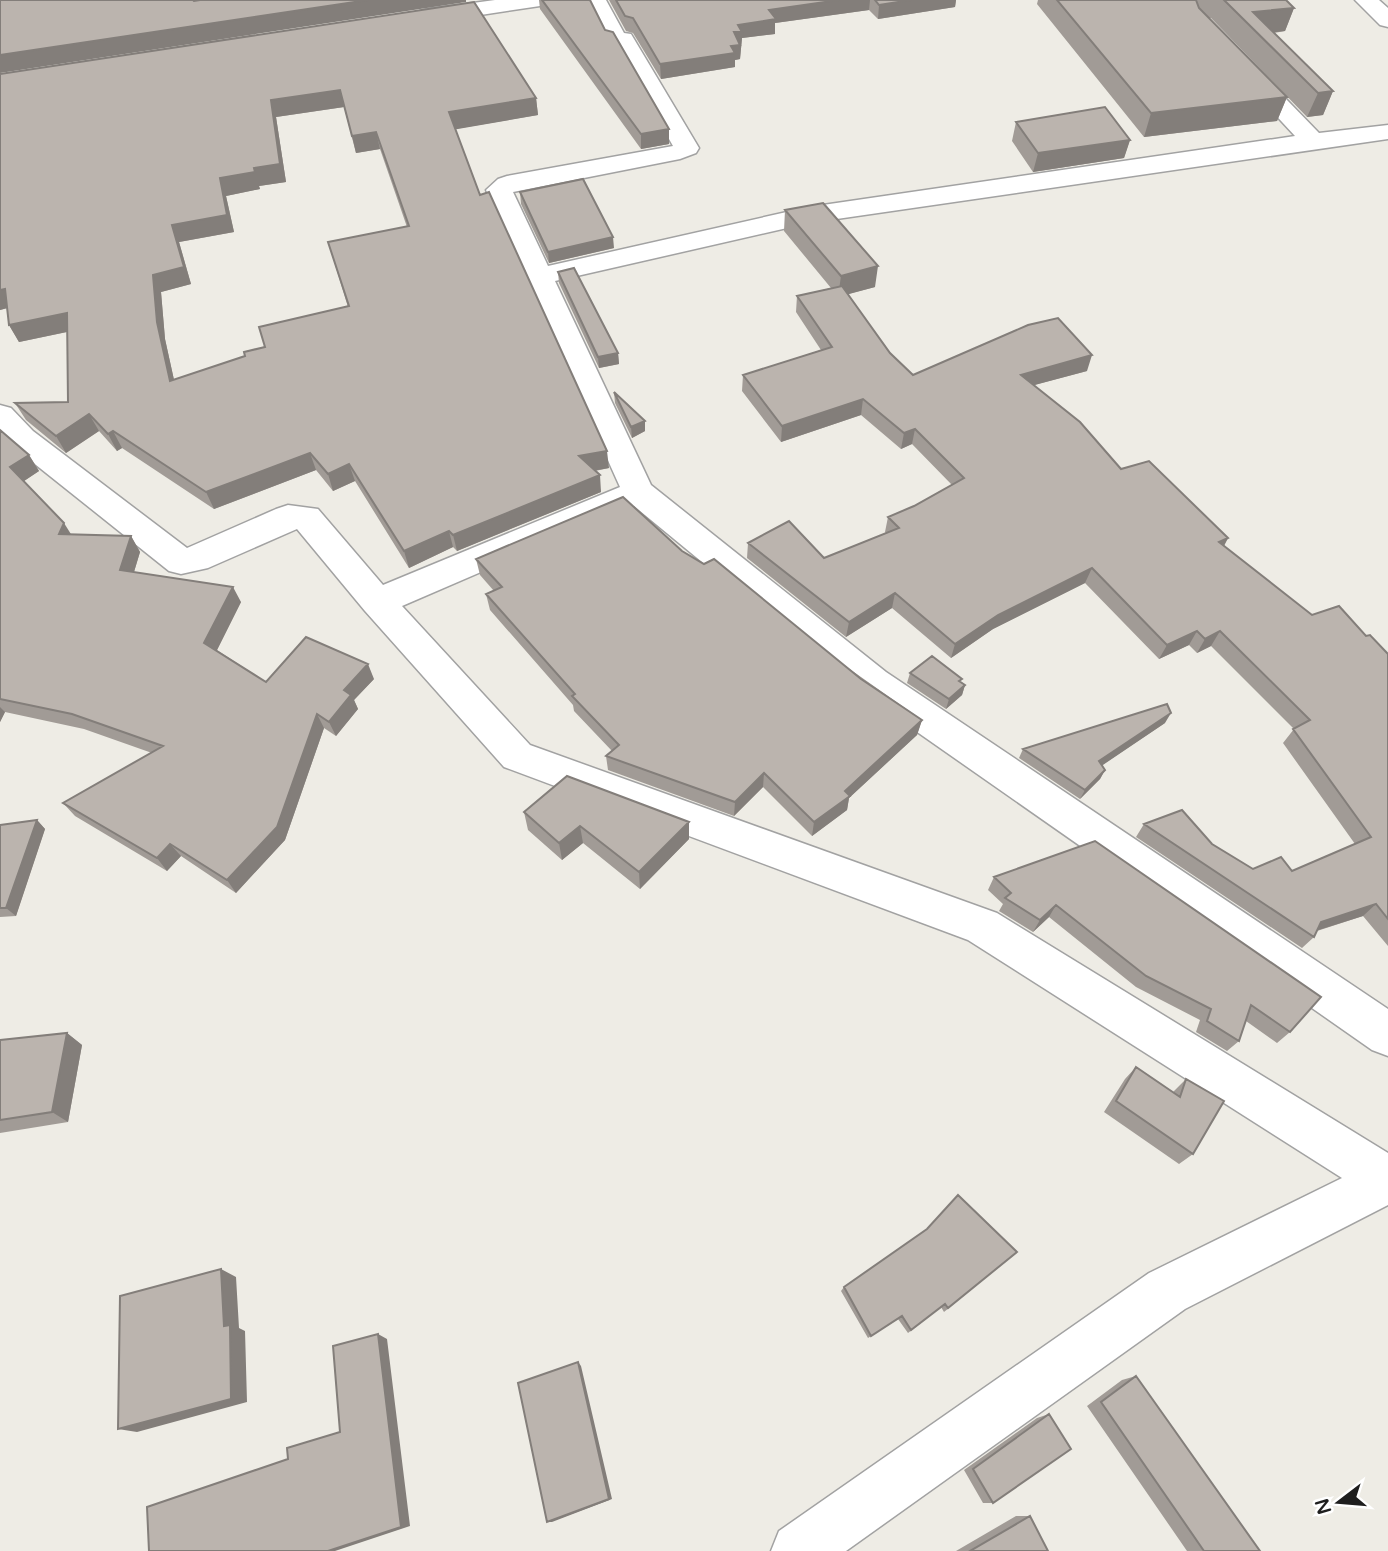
<svg xmlns="http://www.w3.org/2000/svg" width="1388" height="1551" font-family="'Varela Round',sans-serif">
	<rect width="100%" height="100%" fill="#eeece5"/>
	<g fill="none" stroke-linecap="round" stroke-linejoin="round">
		<g stroke="#a2a2a2" stroke-width="3">
			<path id="minor" d="M495 0H551L548 5 540 6 428 23 420 21 417 16 420 11 428 9Z
				M584 0H606L624 33 631 34 634 39 699 148 696 153 680 159 513 192 548 266 809 207 1295 136 1235 71 1238 66H1254L1319 133 1388 125V139L809 223 555 281 651 485 886 672 1388 1009V1056L1372 1050 860 692 634 506 402 606 530 745 997 913 1388 1153V1205L1185 1309 846 1551H771L779 1531 1149 1273 1342 1178 968 940 504 767 365 611 297 529 208 568 181 574 169 571 11 445 0 434V405L11 408 33 431 187 548 276 509 288 505 318 509 383 585 620 487 486 190 498 179 507 176 673 146 615 44 608 43Z
				M1355 0H1379L1388 8V27L1380 25Z"/>
		</g>
		<use href="#minor" fill="#fff" fill-rule="evenodd"/>
	</g>
	<path fill="#a19b96" fill-rule="evenodd" d="M539 0H590L605 30 669 129V144L641 149 540 9Z
		M609 0H956L955 7 878 19 869 10 775 23V34L742 38 740 59 735 60V67L661 79 633 33 626 31Z
		M1038 0H1286L1294 8 1285 31 1274 33 1333 91 1323 115 1307 117 1211 18H1209L1287 97 1277 121 1144 137 1037 4Z
		M0 74 536 98 538 115 455 129 480 195 609 468 595 471 601 492 457 551 453 547 409 568 355 481 333 491 316 470 214 509 122 448 117 451 99 431 66 453 26 420 15 403 68 402 67 332 19 342 9 325 7 308 0 310ZM344 107 356 153 380 149 407 227 328 242 348 307 265 347 245 356 174 380 165 339 161 292 191 284 179 242 234 232 226 196 260 189 259 186 286 182 276 117Z
		M1016 122 1130 140 1124 158 1033 172 1012 141Z
		M520 192 614 248 549 263 521 204Z
		M785 210 875 287 848 294 890 353 913 375 1087 371 1034 385 1121 469 1228 538 1224 546 1312 615 1366 636 1388 654V946L1363 916 1317 931 1314 937 1302 948 1136 837 1144 824 1212 844 1253 869 1292 871 1355 844 1283 743 1294 729 1211 646 1197 653 1189 645 1159 659 1085 583 993 629 951 658 892 608 846 637 747 558 748 543 824 558 886 533 885 532 888 517 914 506 952 485 912 444 901 449 861 415 781 442 742 391 743 375 821 350 796 312 797 296 831 288 784 231Z
		M558 272 618 353 619 364 599 368 559 283Z
		M614 392 645 431 632 438 615 403Z
		M0 430 29 455 39 471 24 481 71 535 131 536 140 552 134 572 241 602 217 650 266 682 374 679 354 700 358 709 336 736 324 728 285 840 236 893 181 856 167 871 75 816 63 803 152 753 84 729 5 712 0 722Z
		M682 551 922 720 917 735 849 798 847 810 812 836 763 787 734 816 608 770 606 756 612 751 574 711 573 705 490 610 486 594 494 591 480 575 476 559Z
		M910 673 961 682 965 685 962 695 946 709 907 683Z
		M1165 723 1102 765 1105 770 1100 779 1080 799 1019 758 1023 749Z
		M524 812 689 822V839L640 889 583 843 562 860 528 830Z
		M37 820 45 829 16 916 0 917V825Z
		M1095 841 1290 1032 1277 1043 1246 1021 1239 1041 1227 1051 1196 1032 1200 1020 1136 987 1049 917 1033 932 999 911 1003 904 988 890 994 877Z
		M67 1033 82 1045 68 1122 0 1133V1040Z
		M1136 1067 1173 1092 1186 1079 1193 1154 1179 1164 1104 1112 1125 1079Z
		M1017 1252 944 1312 941 1307 908 1333 898 1319 868 1338 841 1291 844 1287Z
		M1136 1376 1260 1551H1187L1087 1406 1122 1380Z
		M1049 1414 993 1503H983L964 1470 1037 1418Z
		M1016 1516H1030L1048 1551H956Z"/>
	<path fill="#837e7a" d="M368 0H466V2L0 73V55Z
		M839 0H870L869 10 775 23V34L742 38 740 59 735 60V67L661 79 660 64 734 32 738 25 769 10Z
		M911 0H956L955 7 878 19 879 5Z
		M1294 8 1285 31 1259 34 1253 12Z
		M340 90 344 107 276 117 286 182 259 186 260 189 226 196 234 232 179 242 191 284 161 292 165 339 178 398 170 381 157 322 153 275 172 225 220 178 254 168 271 100Z
		M1333 91 1323 115 1307 117 1318 93Z
		M1287 97 1277 121 1144 137 1151 113Z
		M536 98 538 115 452 130 449 112Z
		M669 129V144L641 149V134Z
		M376 132 380 149 356 153 352 136Z
		M1130 140 1124 158 1033 172 1038 153Z
		M613 237 614 248 549 263 548 252Z
		M878 266 875 287 838 297 841 276Z
		M5 289 15 306 0 310V290Z
		M67 313 76 330 19 342 9 325Z
		M618 353 619 364 599 368 598 357Z
		M1092 355 1087 371 1016 390 1021 375Z
		M863 399 861 415 781 442 782 426Z
		M89 414 99 431 66 453 56 436Z
		M645 421V431L632 438 631 427Z
		M915 429 912 444 901 449 904 433Z
		M113 431 122 448 117 451 108 434Z
		M607 451 609 468 581 473 579 456Z
		M310 453 316 470 214 509 206 492Z
		M29 455 39 471 21 483 10 467Z
		M349 464 355 481 333 491 328 474Z
		M600 475 601 492 457 551 453 535Z
		M64 523 74 539 59 534Z
		M449 531 453 547 409 568 404 551Z
		M131 536 140 552 130 585 120 570Z
		M1228 538 1220 553 1219 542Z
		M1092 568 1085 583 993 629 951 658 955 644 998 615Z
		M233 587 241 602 213 658 204 643Z
		M895 593 892 608 846 637 849 622Z
		M1197 631 1189 645 1159 659 1167 645Z
		M1220 631 1211 646 1197 653 1205 639Z
		M368 664 374 679 354 700 358 709 336 736 329 722 344 690Z
		M965 685 962 695 946 709 949 699Z
		M0 707 5 712 0 722Z
		M1171 713 1165 723 1094 771 1099 761Z
		M317 714 324 728 285 840 236 893 227 880Z
		M922 720 917 735 849 798 847 810 812 836 814 822 845 791Z
		M1105 770 1100 779 1080 799 1085 790Z
		M764 773 763 787 734 816 735 802Z
		M37 820 45 829 16 916 6 908Z
		M689 822V839L640 889 639 872Z
		M580 826 583 843 562 860 559 843Z
		M170 844 181 856 167 871 157 858Z
		M1376 904 1363 916 1309 933 1321 922Z
		M1056 905 1049 917 1033 932 1040 920Z
		M67 1033 82 1045 68 1122 52 1112Z
		M221 1269 236 1277 239 1328 245 1331 247 1402 137 1432 118 1429 224 1326Z
		M378 1334 387 1339 410 1526 335 1551H328Z
		M578 1362 581 1366 612 1499 552 1522H547Z"/>
	<path fill="#bbb4ae" stroke="#837e7a" stroke-width="2" fill-rule="evenodd" d="M0 0H193L194 1 200 0H368L0 55Z
		M542 0H590L605 30 613 32 669 129 641 134Z
		M616 0H839L769 10 776 19 738 25 742 32H734L740 45 731 46 735 53 660 64 633 18 625 16Z
		M875 0H911L879 5Z
		M1057 0H1196L1199 8 1287 97 1151 113Z
		M1224 0H1286L1294 8 1253 12 1333 91 1318 93Z
		M474 2 536 98 449 112 480 195 489 192 607 451 579 456 600 475 453 535 449 531 404 551 349 464 328 474 310 453 206 492 113 431 108 434 89 414 56 436 15 403 68 402 67 313 9 325 5 289 0 290V74ZM340 90 352 136 376 132 409 226 328 242 349 306 259 327 265 347 244 352 245 356 170 381 157 322 153 275 184 267 172 225 227 215 220 178 255 172 254 168 280 164 271 100Z
		M1105 107 1130 140 1038 153 1016 122Z
		M583 179 613 237 548 252 520 192Z
		M823 203 878 266 841 276 785 210Z
		M574 268 618 353 598 357 558 272Z
		M842 286 890 353 913 375 1028 325 1058 318 1092 355 1021 375 1080 422 1121 469 1149 461 1228 538 1219 542 1312 615 1339 606 1366 636 1370 635 1388 654V919L1376 904 1321 922 1314 937 1144 824 1182 810 1212 844 1253 869 1281 857 1292 871 1371 837 1293 729 1310 720 1220 631 1205 639 1197 631 1167 645 1092 568 998 615 955 644 895 593 849 622 748 543 789 521 824 558 899 528 888 517 914 506 964 478 915 429 904 433 863 399 782 426 743 375 832 347 797 296Z
		M614 392 645 421 631 427Z
		M0 430 29 455 10 467 64 523 59 534 131 536 120 570 233 587 204 643 266 682 306 637 368 664 344 690 351 695 329 722 317 714 277 827 227 880 170 844 157 858 63 803 163 746 72 714 0 699Z
		M623 497 682 551 704 564 714 559 861 679 922 720 845 791 850 796 814 822 764 773 735 802 606 756 619 745 572 696 575 694 486 594 502 587 476 559Z
		M932 656 962 679 959 681 965 685 949 699 910 673Z
		M1167 704 1171 713 1099 761 1105 770 1085 790 1023 749Z
		M567 776 689 822 639 872 580 826 559 843 524 812Z
		M37 820 6 908H0V825Z
		M1095 841 1321 997 1290 1032 1251 1005 1239 1041 1207 1021 1211 1009 1146 976 1056 905 1040 920 1005 898 1011 893 994 877Z
		M67 1033 52 1112 0 1120V1040Z
		M1136 1067 1180 1097 1186 1079 1224 1101 1193 1154 1116 1101Z
		M958 1195 1017 1252 948 1308 945 1304 911 1330 902 1316 871 1336 844 1287 927 1229Z
		M221 1269 224 1326 230 1325 231 1399 118 1429 120 1296Z
		M378 1334 401 1527 328 1551H149L147 1507 288 1459 287 1448 340 1432 333 1346Z
		M578 1362 609 1499 547 1522 518 1383Z
		M1136 1376 1260 1551H1204L1101 1402Z
		M1049 1414 1071 1449 993 1503 973 1469Z
		M1030 1516 1048 1551H970Z"/>
	<g transform="translate(1339 1502) rotate(254)" stroke="#ffffff" stroke-width="5" paint-order="stroke">
	<path d="M0-5L12 26L0 18L-12 26Z" fill="#1e1e1e"/>
	<text y="-10" font-size="19" font-weight="bold" text-anchor="middle" fill="#1e1e1e">N</text>
	</g>
</svg>
